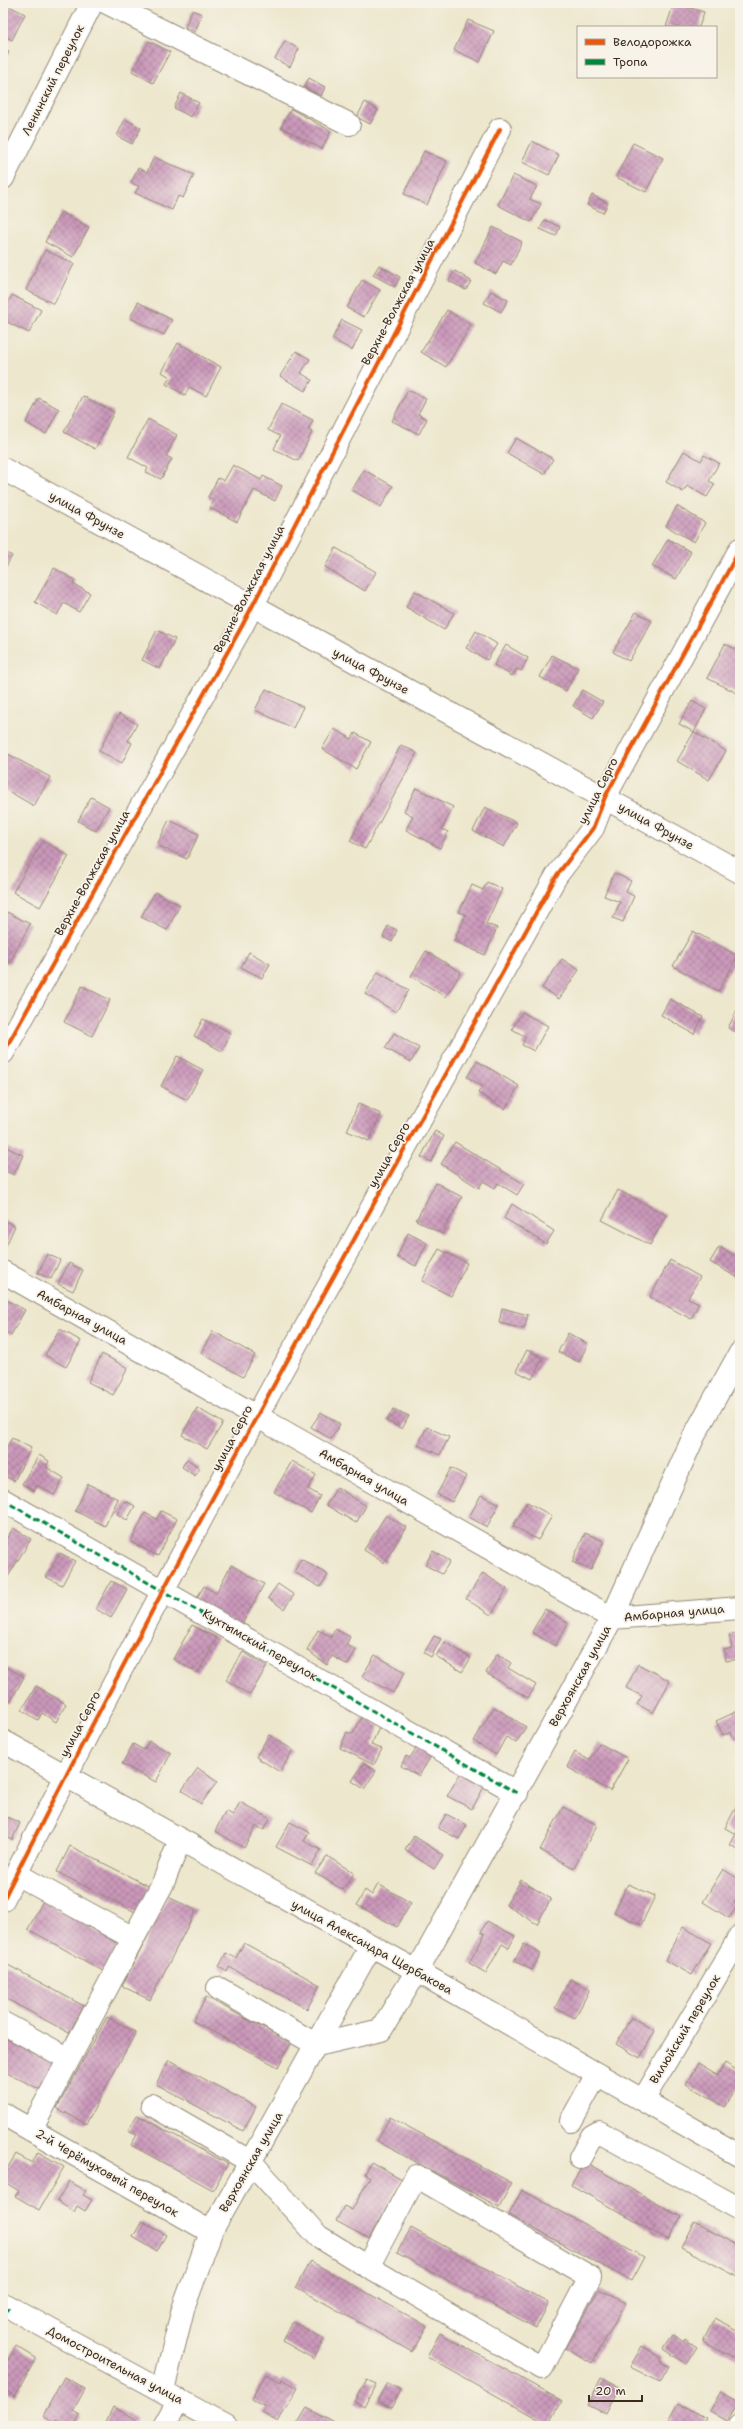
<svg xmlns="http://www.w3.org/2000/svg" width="743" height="2429" font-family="'Shantell Sans',sans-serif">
	<defs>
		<pattern id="building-cross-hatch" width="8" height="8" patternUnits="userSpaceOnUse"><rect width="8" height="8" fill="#ca98ba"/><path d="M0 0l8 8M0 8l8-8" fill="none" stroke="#a57c97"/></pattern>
	</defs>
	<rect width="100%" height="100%" fill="#f7f3e8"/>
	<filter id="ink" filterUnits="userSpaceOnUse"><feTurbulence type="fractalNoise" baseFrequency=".025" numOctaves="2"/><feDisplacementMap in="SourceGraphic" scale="8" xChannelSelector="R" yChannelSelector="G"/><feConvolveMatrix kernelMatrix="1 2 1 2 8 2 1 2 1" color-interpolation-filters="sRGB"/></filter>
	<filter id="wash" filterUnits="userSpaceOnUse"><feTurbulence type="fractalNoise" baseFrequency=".012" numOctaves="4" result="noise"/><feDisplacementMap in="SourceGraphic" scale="16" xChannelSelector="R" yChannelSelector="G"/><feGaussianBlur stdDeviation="0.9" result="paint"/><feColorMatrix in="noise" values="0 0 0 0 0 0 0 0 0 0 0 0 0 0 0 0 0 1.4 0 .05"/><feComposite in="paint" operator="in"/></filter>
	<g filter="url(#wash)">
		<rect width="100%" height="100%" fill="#ede7cd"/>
		<g id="blocks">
			<path fill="url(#building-cross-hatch)" d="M3 3 25 14 12 40 3 35Z
				M674 3 704 12 699 27H666Z
				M192 10 202 14 195 32 185 27Z
				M468 20 494 31 480 62 454 50Z
				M149 41 170 52 153 83 132 71Z
				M285 41 299 49 290 67 275 59Z
				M3 49 9 52 3 63Z
				M309 78 325 87 321 96 304 87Z
				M181 93 199 103 191 117 174 108Z
				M365 102 378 110 370 124 357 117Z
				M291 109 331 131 322 149 281 127Z
				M125 119 141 128 132 144 117 136Z
				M532 141 559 155 549 175 522 162Z
				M633 143 663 158 646 192 616 177Z
				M424 151 447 161 427 205 404 194Z
				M154 157 194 175 183 198 178 196 172 210 135 193 139 186 131 183 138 168 147 172Z
				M513 175 537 186 530 199 541 204 531 222 498 205Z
				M592 195 608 203 603 213 587 205Z
				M61 212 89 227 73 257 45 242Z
				M545 220 560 227 556 236 540 229Z
				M493 227 522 242 511 265 503 261 496 274 475 263Z
				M45 250 74 264 54 304 26 290Z
				M379 265 400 277 395 287 373 275Z
				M455 271 471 281 466 290 449 281Z
				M362 280 380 290 364 317 347 308Z
				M491 291 508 300 501 312 484 303Z
				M12 295 41 310 29 333 3 320V312Z
				M138 302 172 320 164 335 130 318Z
				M447 310 471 325 446 367 421 352Z
				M342 320 362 330 352 350 332 339Z
				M178 343 221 367 206 396 189 387 185 395 166 384 170 377 162 372Z
				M296 351 310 359 301 373 312 380 305 391 280 376Z
				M408 390 426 399 418 414 427 419 419 434 392 421Z
				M83 396 114 412 95 449 64 432Z
				M39 398 59 409 46 434 26 423Z
				M281 404 313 420 308 430 312 432 298 461 274 449 280 436 268 430Z
				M148 419 177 435 166 456 172 459 161 479 146 472 148 468 128 457Z
				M516 438 553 459 544 474 507 453Z
				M684 451 701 461 704 455 719 463 709 481 715 484 707 497 687 486 683 492 666 482Z
				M233 465 261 480 263 476 282 486 275 501 254 490 237 522 210 508 214 501 208 497 218 478 224 481Z
				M364 470 393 486 381 507 352 490Z
				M677 506 705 523 694 542 666 526Z
				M668 539 691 552 676 579 652 566Z
				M336 548 376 572 365 591 325 567Z
				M3 551 12 556 3 572Z
				M54 568 75 580 73 584 90 593 79 612 64 603 57 615 35 602Z
				M415 591 454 613 444 630 406 607Z
				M636 612 652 621 629 661 613 652Z
				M740 618V628L735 626Z
				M157 630 175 639 160 669 142 660Z
				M476 631 497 644 487 660 466 648Z
				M725 644 740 651V686L737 693 707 678Z
				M506 645 528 658 521 671 517 669 512 676 494 665Z
				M552 655 578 668 566 691 540 677Z
				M266 689 303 707 293 728 255 710Z
				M582 690 603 702 593 718 573 706Z
				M692 701 706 709 694 732 679 724Z
				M119 714 137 724 128 741 132 743 122 763 99 751Z
				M334 729 352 739 355 733 371 742 356 769 322 749Z
				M694 732 726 751 709 780 677 761Z
				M401 745 417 753 365 849 350 841Z
				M6 753 50 777 34 806 3 788V758Z
				M416 788 453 807 442 829 448 832 440 848 406 830 413 816 404 811Z
				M91 797 109 807 96 831 78 821Z
				M485 807 517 823 504 847 473 831Z
				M169 820 199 834 187 859 157 845Z
				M43 841 69 856 40 907 13 892Z
				M614 873 631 881 626 892 634 896 623 922 613 918 620 902 604 896Z
				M487 882 502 889 486 924 497 928 485 955 454 941 466 915 459 912 472 885 483 890Z
				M155 892 180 905 167 930 141 917Z
				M7 912 30 924 9 964 3 961V920Z
				M388 926 397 930 392 942 383 937Z
				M693 931 738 956 718 991 673 966Z
				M426 951 461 972 446 997 411 976Z
				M249 952 270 964 262 978 241 967Z
				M562 959 579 970 559 999 542 988Z
				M378 972 409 990 396 1012 365 994Z
				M82 986 110 1000 92 1036 64 1022Z
				M670 999 703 1017 694 1034 661 1015Z
				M740 1004V1034L728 1028Z
				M522 1012 548 1026 534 1051 522 1045 526 1037 512 1029Z
				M203 1019 231 1033 222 1051 194 1036Z
				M394 1033 419 1048 411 1062 385 1048Z
				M177 1056 203 1070 187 1100 161 1086Z
				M477 1061 519 1086 505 1109 478 1093 482 1086 467 1077Z
				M358 1104 381 1114 369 1141 347 1131Z
				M435 1131 444 1136 431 1162 421 1157Z
				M455 1142 524 1184 517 1195 498 1183 495 1188 483 1181 479 1188 441 1164Z
				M6 1147 23 1155 14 1175 3 1170V1153Z
				M436 1183 462 1197 442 1234 416 1220Z
				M618 1190 666 1215 650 1245 602 1220Z
				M512 1204 554 1231 546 1244 504 1218Z
				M3 1220 15 1226 3 1252Z
				M408 1233 427 1243 416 1266 397 1257Z
				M719 1247 740 1258V1279L710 1262Z
				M439 1249 467 1263 451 1296 422 1281Z
				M47 1254 60 1260 51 1279 38 1273Z
				M670 1260 700 1277 688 1298 699 1303 691 1319 650 1297Z
				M69 1263 83 1270 73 1291 58 1284Z
				M3 1298 25 1310 11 1335 3 1330Z
				M502 1308 528 1315 524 1329 499 1323Z
				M60 1329 81 1341 66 1367 45 1355Z
				M213 1331 255 1355 243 1377 201 1353Z
				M568 1333 588 1344 579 1362 558 1352Z
				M527 1350 543 1358 532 1379 516 1371Z
				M102 1354 128 1368 113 1395 88 1382Z
				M197 1408 223 1423 207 1449 182 1435Z
				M393 1409 409 1416 402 1429 387 1421Z
				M321 1412 340 1424 331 1439 311 1427Z
				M427 1427 449 1437 440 1455 418 1445Z
				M12 1438 31 1448 14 1481 3 1475V1448L6 1449Z
				M39 1455 49 1461 46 1467 64 1478 54 1495 37 1485 34 1491 22 1484Z
				M187 1459 200 1468 195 1476 182 1467Z
				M292 1461 316 1475 308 1489 320 1496 311 1513 274 1492Z
				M451 1468 466 1476 452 1502 437 1494Z
				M88 1484 118 1499 105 1526 75 1511Z
				M337 1487 366 1506 356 1523 326 1505Z
				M481 1495 499 1504 487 1527 469 1517Z
				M125 1501 135 1506 127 1520 117 1514Z
				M527 1502 552 1516 538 1540 513 1526Z
				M161 1511 177 1519 158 1556 131 1542 145 1513 157 1519Z
				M386 1515 406 1527 384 1563 364 1550Z
				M13 1528 31 1539 4 1583 3 1545Z
				M585 1533 604 1541 591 1570 572 1562Z
				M433 1551 450 1561 442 1574 425 1565Z
				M60 1553 75 1561 62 1585 46 1577Z
				M301 1559 328 1575 320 1587 294 1572Z
				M231 1565 264 1584 241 1626 195 1601 204 1586 216 1593Z
				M483 1573 507 1589 491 1615 466 1599Z
				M111 1581 127 1589 111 1618 96 1609Z
				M278 1584 294 1595 284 1609 268 1598Z
				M545 1609 568 1623 555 1646 532 1632Z
				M192 1625 217 1638 198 1673 173 1659Z
				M335 1629 350 1637 346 1645 356 1650 348 1665 332 1656 327 1665 307 1650 318 1630 331 1637Z
				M740 1633V1659L726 1661 724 1650 732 1648 729 1635Z
				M434 1636 441 1639 431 1657 424 1653Z
				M445 1642 471 1658 462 1672 436 1656Z
				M243 1652 267 1666 250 1695 226 1680Z
				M497 1654 511 1663 508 1668 536 1685 528 1698 486 1673Z
				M375 1655 405 1672 393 1693 362 1676Z
				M638 1664 670 1681 653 1713 637 1704 642 1696 626 1688Z
				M3 1665 24 1677 9 1704 3 1700Z
				M36 1686 66 1704 56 1722 42 1713 38 1720 22 1710Z
				M494 1707 526 1727 516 1743 506 1737 496 1755 474 1741Z
				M740 1710V1741L733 1737 731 1732 723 1735 716 1721Z
				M362 1717 380 1726 371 1745 382 1749 374 1765 340 1748 347 1732 353 1734Z
				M269 1735 293 1750 280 1772 256 1757Z
				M149 1741 171 1753 156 1782 122 1764 133 1744 144 1750Z
				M599 1743 628 1759 610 1791 567 1767 575 1752 589 1760Z
				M417 1747 431 1756 419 1776 401 1766 406 1756 410 1758Z
				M364 1763 376 1771 364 1789 352 1781Z
				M198 1768 217 1782 201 1804 182 1790Z
				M460 1774 484 1787 472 1809 447 1796Z
				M240 1802 270 1819 264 1830 256 1826 244 1848 215 1831 226 1811 233 1815Z
				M563 1807 597 1825 574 1868 540 1850Z
				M736 1807 740 1809V1850L730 1845 736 1834 725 1828Z
				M446 1814 467 1825 459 1839 438 1828Z
				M7 1817 20 1823 12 1840 3 1836V1825Z
				M290 1822 309 1832 304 1841 321 1850 312 1866 276 1847Z
				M414 1836 443 1855 434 1869 405 1850Z
				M70 1846 150 1887 137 1913 57 1872Z
				M327 1856 354 1873 343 1890 315 1873Z
				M723 1869 740 1880V1893L734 1903 738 1905 729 1918 703 1902Z
				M521 1880 551 1899 537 1924 506 1905Z
				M378 1884 411 1903 397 1927 357 1905 365 1890 372 1895Z
				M628 1884 655 1896 641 1925 614 1912Z
				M168 1897 196 1910 150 2000 122 1986Z
				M43 1901 119 1944 103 1971 28 1929Z
				M487 1921 515 1936 509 1948 502 1944 486 1973 469 1963 485 1934 481 1932Z
				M683 1927 711 1943 692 1975 665 1960Z
				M244 1943 320 1985 307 2009 229 1967 227 1972 219 1967 226 1953 236 1958Z
				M524 1944 541 1954 532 1970 514 1961Z
				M6 1964 84 2006 69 2033 3 1997V1970Z
				M570 1979 590 1989 575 2018 555 2008Z
				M206 1997 291 2043 278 2067 193 2021Z
				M107 2017 136 2032 86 2124 57 2108Z
				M631 2017 655 2031 640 2058 616 2044Z
				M3 2037 57 2064 43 2091 3 2071Z
				M169 2060 256 2107 243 2131 156 2084Z
				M698 2063 718 2075 725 2063 740 2072V2083L725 2107 686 2084Z
				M137 2115 228 2164 213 2190 131 2145 137 2135 128 2131Z
				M390 2117 512 2183 499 2207 377 2141Z
				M38 2152 64 2167 39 2210 15 2196 19 2191 3 2181V2164L8 2167 16 2154 32 2163Z
				M371 2162 402 2179 369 2239 336 2221 344 2206 352 2210 370 2177 365 2174Z
				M585 2162 681 2217 668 2240 571 2185Z
				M69 2181 86 2191 83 2195 92 2200 85 2211 77 2206 74 2212 57 2201Z
				M522 2190 644 2257 631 2281 509 2215Z
				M142 2221 166 2235 157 2251 133 2237Z
				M694 2222 740 2247V2278L681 2247Z
				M411 2228 549 2303 536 2328 397 2253Z
				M310 2261 427 2326 412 2352 296 2287Z
				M599 2289 626 2303 592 2363 566 2348Z
				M715 2318 740 2331V2361L703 2341Z
				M293 2322 324 2339 314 2359 282 2341Z
				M440 2333 562 2401 549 2425 427 2357Z
				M673 2335 684 2342 685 2339 697 2347 686 2364 664 2349Z
				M16 2346 36 2358 15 2396 3 2389V2369Z
				M642 2346 662 2358 660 2362 669 2366 660 2382 630 2367Z
				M266 2374 281 2382 282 2379 298 2388 278 2422 262 2413 266 2407 251 2399Z
				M64 2377 85 2389 73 2411 80 2415 74 2426H68L57 2420 55 2423 43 2416Z
				M601 2378 619 2387 606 2414 588 2405Z
				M367 2380 376 2384 364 2407 355 2402Z
				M387 2383 401 2390 391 2408 377 2401Z
				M721 2391 739 2401 727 2421 710 2411Z
				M679 2403 706 2418 702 2426H666Z
				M113 2407 136 2419 133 2426H104Z
				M307 2408 340 2426H296Z"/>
		</g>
	</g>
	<g filter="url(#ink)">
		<use href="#blocks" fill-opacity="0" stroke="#948876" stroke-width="1"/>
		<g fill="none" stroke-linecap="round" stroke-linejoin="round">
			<g stroke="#948876" stroke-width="24">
				<path id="minor" d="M107 3 349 124
					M3 469 740 872
					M3 1053 242 626 500 129
					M3 1272 612 1618 740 1608
					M3 1500 517 1793
					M3 1741 417 1971 740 2156
					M16 1874 133 1938
					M3 1900C177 1552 368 1214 557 875L593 828 605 797 740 549
					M218 1988 317 2045 381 2030 417 1971 612 1618 694 1436 740 1353
					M3 2023 69 2059
					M643 2100 740 1936
					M152 2105 251 2162 318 2236 368 2267 542 2368 590 2277 416 2176 368 2267
					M3 2114 211 2232
					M571 2121 597 2074
					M31 2130 163 1883 180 1840
					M580 2158 592 2136 599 2132 740 2209
					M3 2304 226 2426
					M163 2390 183 2309 211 2232 371 1946
					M164 2426 179 2399
					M740 2426V2425"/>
			</g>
			<g stroke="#948876" stroke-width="24">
				<path id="major" d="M3 178 92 3"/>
			</g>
			<use href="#minor" stroke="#fff" stroke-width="22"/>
			<use href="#major" stroke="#fff" stroke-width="22"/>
			<path stroke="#00873e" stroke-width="3" stroke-dasharray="6 3" stroke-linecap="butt" d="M3 1500 517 1793
				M3 2319 9 2308"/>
			<g stroke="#f7f3e8" stroke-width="6">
				<path id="cycleway" d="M3 1053 242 626 500 129
					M3 1900C177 1552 368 1214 557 875L593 828 605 797 740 549"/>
			</g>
			<use href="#cycleway" stroke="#e8590c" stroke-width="4"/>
		</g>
	</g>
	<g text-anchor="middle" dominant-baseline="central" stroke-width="3.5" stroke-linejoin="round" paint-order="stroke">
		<g font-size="12" fill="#3b2a1e" stroke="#f7f3e8">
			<text transform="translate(53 80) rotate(-63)">Ленинский переулок</text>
			<text transform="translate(398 302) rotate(-62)">Верхне-Волжская улица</text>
			<text transform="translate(87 515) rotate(29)">улица Фрунзе</text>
			<text transform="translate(249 589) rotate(-63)">Верхне-Волжская улица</text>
			<text transform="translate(371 671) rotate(28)">улица Фрунзе</text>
			<text transform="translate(598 791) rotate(-63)">улица Серго</text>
			<text transform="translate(656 826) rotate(29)">улица Фрунзе</text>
			<text transform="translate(92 873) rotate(-61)">Верхне-Волжская улица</text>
			<text transform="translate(389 1155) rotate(-61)">улица Серго</text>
			<text transform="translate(82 1317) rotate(29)">Амбарная улица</text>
			<text transform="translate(232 1438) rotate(-62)">улица Серго</text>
			<text transform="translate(364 1477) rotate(30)">Амбарная улица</text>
			<text transform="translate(674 1613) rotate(-5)">Амбарная улица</text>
			<text transform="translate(260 1645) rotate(30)">Кухтымский переулок</text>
			<text transform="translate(580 1676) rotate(-61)">Верхоянская улица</text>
			<text transform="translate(80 1724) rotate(-62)">улица Серго</text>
			<text transform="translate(372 1947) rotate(29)">улица Александра Щербакова</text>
			<text transform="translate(685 2029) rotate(-59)">Вилюйский переулок</text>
			<text transform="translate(251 2162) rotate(-60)">Верхоянская улица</text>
			<text transform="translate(107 2173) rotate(30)">2-й Черёмуховый переулок</text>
			<text transform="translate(115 2365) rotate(28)">Домостроительная улица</text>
		</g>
	</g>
	<rect width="743" height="2429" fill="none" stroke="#f7f3e8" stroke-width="16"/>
	<rect x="577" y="26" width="140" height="52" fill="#f7f3e8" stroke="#aca397"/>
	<rect x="585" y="39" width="20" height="6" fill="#e8590c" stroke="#aca397"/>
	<text x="613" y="46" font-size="12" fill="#3b2a1e">Велодорожка</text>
	<rect x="585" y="59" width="20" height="6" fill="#00873e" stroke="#aca397"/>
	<text x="613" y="66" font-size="12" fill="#3b2a1e">Тропа</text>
	<path d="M589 2395v6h53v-6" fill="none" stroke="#3b2a1e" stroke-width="2"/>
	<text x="595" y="2395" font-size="12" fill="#3b2a1e" stroke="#f7f3e8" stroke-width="3" paint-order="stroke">20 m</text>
</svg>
